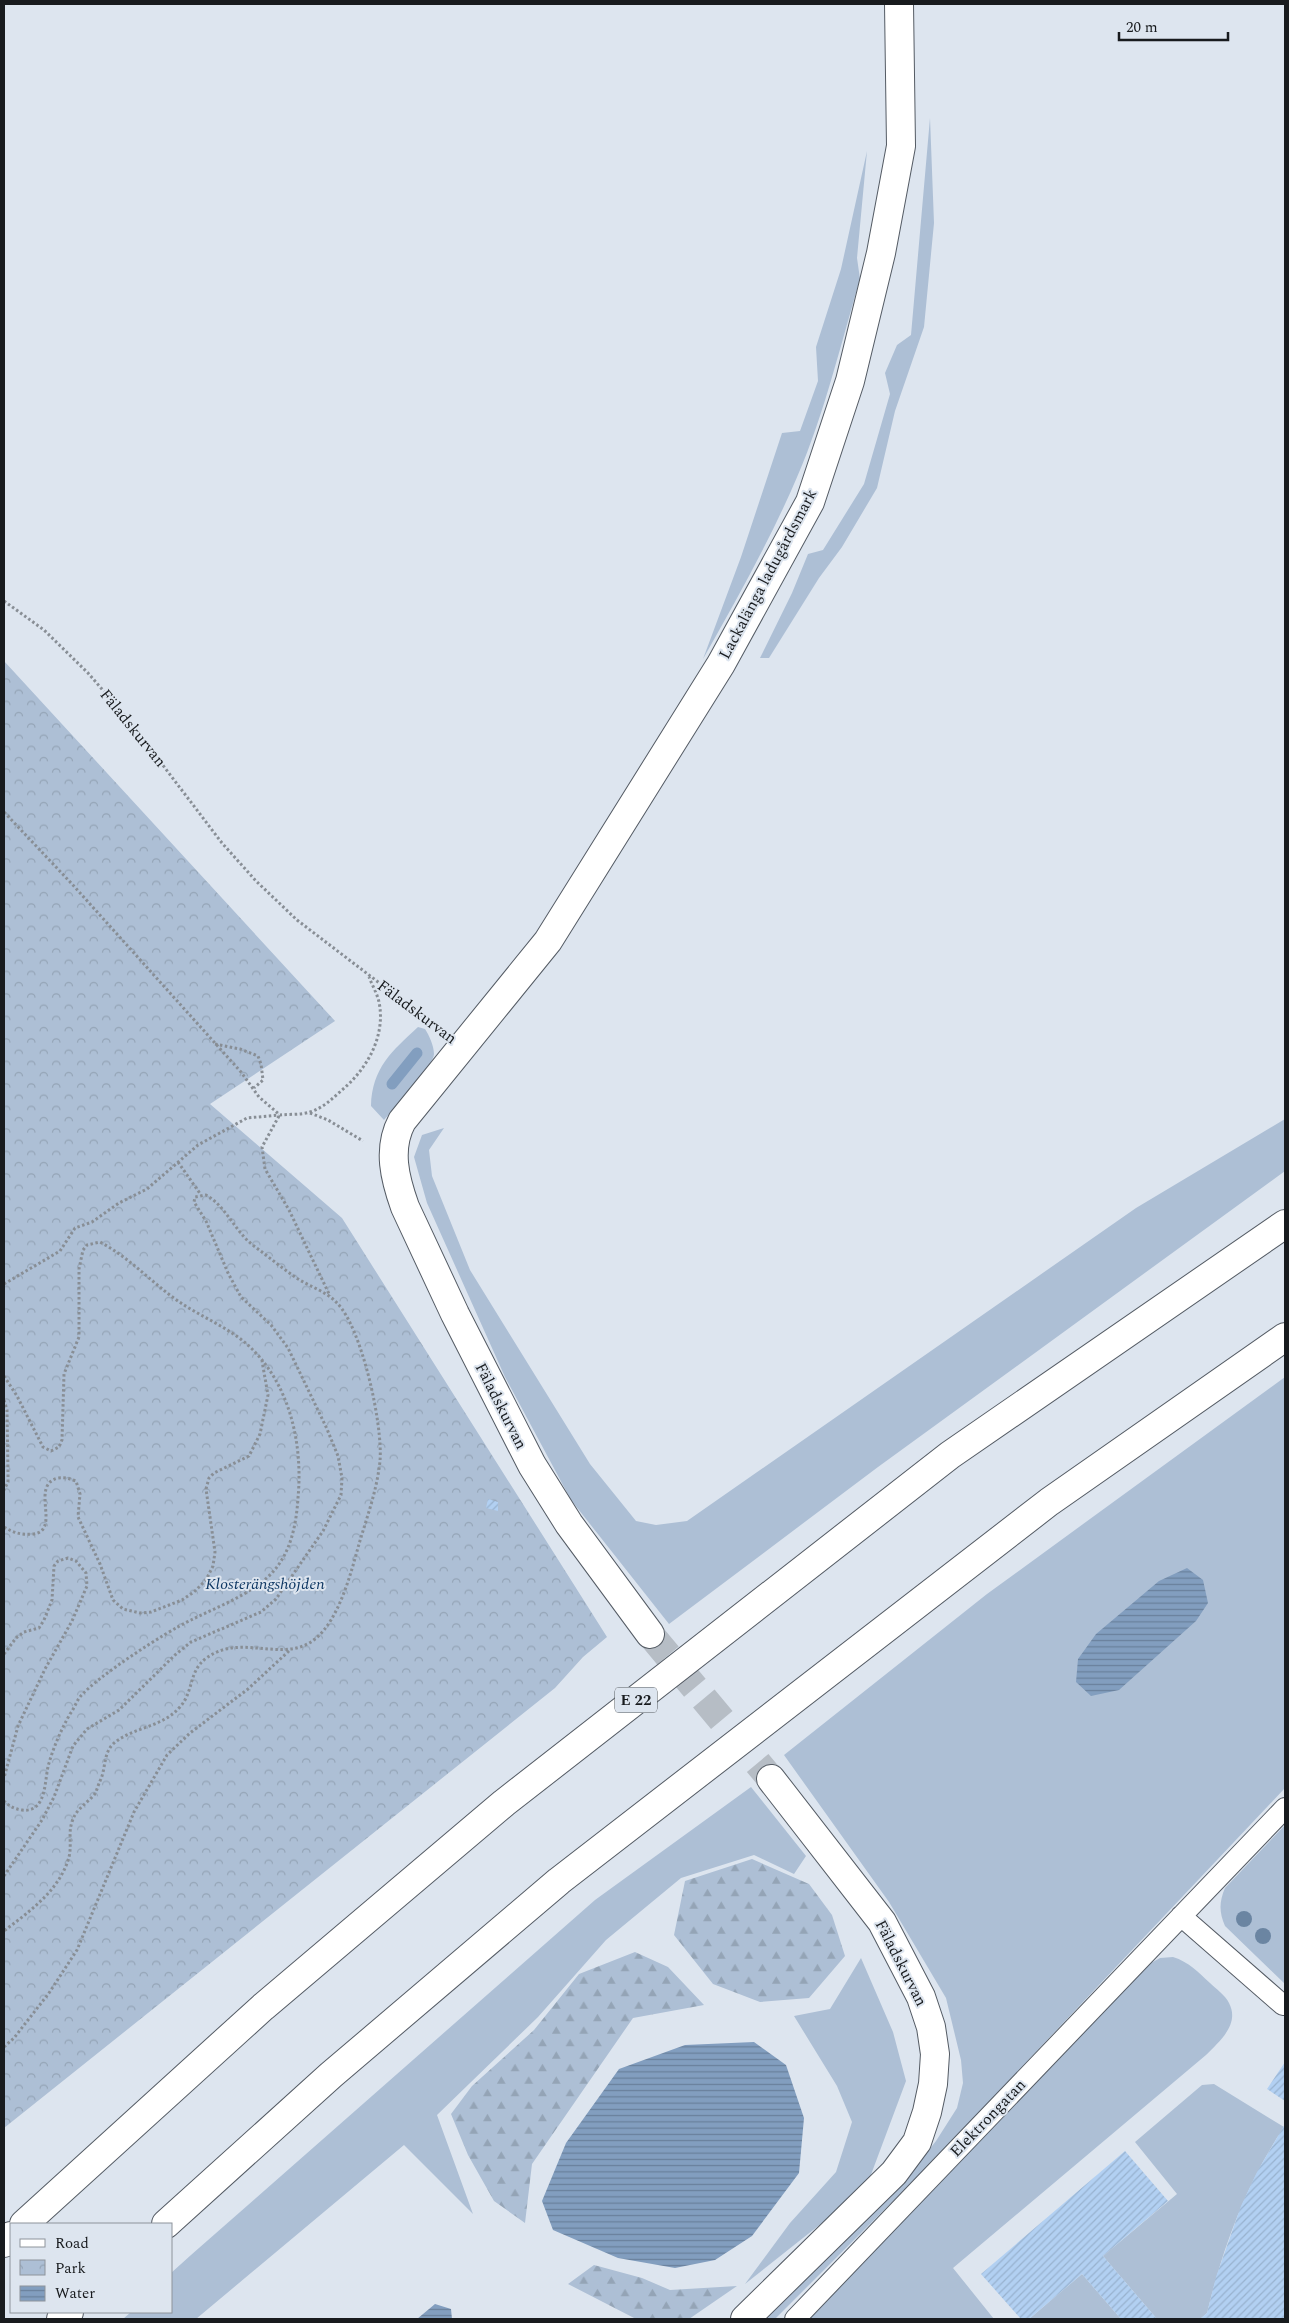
<svg xmlns="http://www.w3.org/2000/svg" width="1289" height="2323" font-family="Spectral,serif">
	<defs>
		<pattern id="forest-firs" width="22" height="20" patternUnits="userSpaceOnUse" patternTransform="scale(1.25)"><rect width="22" height="20" fill="#adbfd5"/><path d="M5 1l3.5 6h-7zM16 11l3.5 6h-7z" fill="#94a4b6"/></pattern>
		<pattern id="park-crowns" width="20" height="18" patternUnits="userSpaceOnUse" patternTransform="scale(1.25)"><rect width="20" height="18" fill="#adbfd5"/><path d="M2 6a3 3 0 1 1 6 0M12 15a3 3 0 1 1 6 0" fill="none" stroke="#94a4b6"/></pattern>
		<pattern id="water-rules" width="6" height="5" patternUnits="userSpaceOnUse" patternTransform="scale(1.25)"><rect width="6" height="5" fill="#829ebf"/><path d="M0 2.5h6" fill="none" stroke="#69809b"/></pattern>
		<pattern id="building-hatch" width="6" height="6" patternUnits="userSpaceOnUse" patternTransform="scale(1.25)"><rect width="6" height="6" fill="#b2d0f2"/><path d="M-1 1l2-2M0 6l6-6M5 7l2-2" fill="none" stroke="#98b2cf"/></pattern>
	</defs>
	<rect width="100%" height="100%" fill="#dde5ef"/>
	<path fill="#adbfd5" d="M930 118 934 223 924 327 895 411 877 488 842 547 819 578 769 658H760L792 593 808 554 823 550 864 484 890 394 885 373 897 345 911 335Z
		M867 151 857 258 860 279C839 350 822 424 791 491 765 549 734 604 703 659L741 557 782 433 800 431 818 381 816 347 841 269Z
		M418 1027 425 1029C429 1035 434 1046 434 1054 434 1065 394 1109 384 1120L371 1106C372 1068 392 1051 418 1027Z
		M1285 1119V1171L878 1467 669 1624 571 1500 505 1377 427 1203 414 1157 422 1135 444 1128 429 1150 432 1176 470 1270 590 1464 636 1521 656 1525 687 1521 1136 1208Z
		M1285 1377V1788L930 2164 775 2319H761L924 2156 936 2141 957 2108 963 2083 961 2060 946 1998 889 1902 784 1755 987 1594Z
		M751 1787 806 1856 794 1874 754 1855 681 1878 606 1940 538 2017 437 2115 473 2214 404 2145 196 2319H123L131 2312H171V2273L191 2255 595 1900Z
		M1285 1825V1984L1225 1926C1219 1912 1219 1902 1225 1888Z
		M1173 1957C1189 1962 1198 1972 1210 1983 1216 1989 1225 1995 1229 2003 1240 2024 1220 2041 1206 2055L953 2268 994 2319H805L1151 1963 1160 1958Z
		M861 1958 893 2032 906 2081 866 2188 745 2284 790 2223 836 2172 852 2122 837 2086 794 2016 830 2009Z
		M1214 2084 1284 2127C1246 2184 1223 2247 1207 2313L1200 2319H1157L1103 2256 1177 2194 1135 2142 1202 2085Z
		M1082 2274 1121 2319H1029Z"/>
	<path fill="url(#forest-firs)" d="M752 1859 809 1884 832 1915 845 1956 809 1998 760 2002 713 1984 674 1935 685 1881Z
		M635 1952 668 1967 704 2005 633 2018 532 2164 525 2223 494 2201 468 2155 451 2114 472 2086 534 2030 579 1974Z
		M594 2265 642 2278 670 2290 737 2286 689 2319H636L568 2284Z"/>
	<path fill="url(#park-crowns)" d="M4 661 335 1021 210 1104 342 1218 607 1637 583 1657 555 1688 4 2128Z"/>
	<path fill="url(#water-rules)" d="M1187 1568 1203 1580 1208 1603 1196 1621 1119 1690 1091 1696 1076 1682 1078 1659 1096 1634 1159 1581Z
		M754 2042 786 2065 804 2118 799 2173 752 2236 715 2260 675 2268 618 2258 553 2230 542 2201 566 2143 619 2069 685 2045Z
		M435 2304 451 2309 452 2319H417Z"/>
	<g fill="none" stroke-linecap="round" stroke-linejoin="round">
		<path stroke="#829ebf" stroke-width="11" d="M392 1084 417 1053"/>
	</g>
	<path fill="url(#building-hatch)" d="M488 1499 498 1502V1511L486 1508Z
		M1285 2062V2101L1267 2089Z
		M1285 2124V2319H1200L1207 2313 1216 2277 1241 2206 1257 2172Z
		M1125 2151 1168 2201 1103 2256 1157 2319H1121L1082 2274 1029 2319H1021L981 2274Z"/>
	<g fill="none" stroke-linecap="round" stroke-linejoin="round">
		<path stroke="#b6bdc5" stroke-width="28" stroke-dasharray="28 14" stroke-linecap="butt" d="M650 1634 771 1779"/>
		<g stroke="#545b64" stroke-width="22">
			<path id="lane" d="M1181 1916 1283 2005
				M795 2319 1285 1808"/>
		</g>
		<g stroke="#545b64" stroke-width="30">
			<path id="street" d="M650 1634 569 1524 532 1465 455 1314 405 1207C395 1179 387 1149 402 1121L548 941 721 664 810 502 850 381 881 253 901 146 899 4
				M745 2319 894 2173 917 2142 927 2112 933 2084 935 2054 931 2027 921 1997 882 1922 771 1779"/>
		</g>
		<g stroke="#545b64" stroke-width="30">
			<path id="highway" d="M24 2224 263 2007 504 1803 950 1455 1285 1224
				M166 2224 331 2075 559 1881 1049 1502 1285 1337
				M4 2243 11 2236
				M61 2319 69 2312"/>
		</g>
		<path stroke="#888e95" stroke-width="3" stroke-dasharray="2.5 2.5" stroke-linecap="butt" d="M4 601 44 630 88 673 127 718 222 843 256 881 297 920 437 1027
			M4 812 72 884 241 1072 259 1097 280 1115C289 1114 301 1115 310 1112 323 1108 332 1099 342 1090 367 1069 386 1036 379 1002 377 993 372 985 369 977
			M215 1044 240 1049 258 1056 261 1064 263 1080 254 1088
			M310 1113 328 1120 363 1141
			M279 1116 262 1147 265 1169 289 1210 330 1296
			M178 1162 201 1195
			M4 1284 60 1251 75 1228 92 1222 119 1203 147 1189 198 1145 247 1118 279 1115
			M4 1376 17 1396 43 1447 51 1451 59 1447 62 1440 64 1374 79 1337V1269L83 1250 87 1245 100 1242C130 1258 151 1282 178 1301 201 1317 230 1328 250 1347 290 1385 303 1444 298 1498 296 1529 289 1561 263 1581 242 1598 215 1608 191 1620 166 1632 96 1677 80 1697 76 1702 74 1709 70 1714 61 1730 54 1746 49 1763 44 1778 48 1813 22 1810 14 1809 9 1806 4 1801
			M4 1400 7 1410 8 1474V1482L4 1490
			M4 1527C14 1533 21 1535 33 1534 62 1531 29 1485 58 1478 65 1477 70 1479 76 1481L80 1494 78 1517 100 1564 113 1600 123 1609 140 1613 151 1612 182 1600 194 1592 206 1580 213 1566 215 1552 206 1489 209 1478 214 1473 249 1456 260 1434 268 1395 262 1361
			M4 1654 16 1638 24 1632 39 1628 44 1620 52 1600 54 1566 58 1561 68 1558 76 1561 86 1573 87 1586 72 1621 45 1669 18 1726 4 1778
			M4 1876 42 1820 54 1797 73 1746 87 1729 119 1710 175 1655 191 1642 261 1612 276 1599 323 1531 341 1495 342 1478 338 1456 327 1429 288 1348 271 1325 241 1297 228 1273 206 1221 194 1202 195 1197 206 1195C226 1206 235 1232 254 1246 269 1257 283 1269 298 1279 311 1287 327 1292 337 1303 362 1328 383 1425 380 1461 377 1490 367 1517 359 1544 351 1573 339 1620 315 1639 287 1662 248 1638 217 1652 185 1666 197 1689 179 1708 161 1728 132 1727 113 1744 103 1754 106 1769 100 1781 98 1785 97 1791 94 1795 86 1804 75 1810 72 1822 68 1833 72 1845 69 1857 60 1890 30 1911 4 1931
			M4 2047 14 2038 49 1993 77 1950 134 1812 167 1755 190 1733 248 1689 290 1650"/>
		<use href="#lane" stroke="#fff" stroke-width="20"/>
		<use href="#street" stroke="#fff" stroke-width="28"/>
		<use href="#highway" stroke="#fff" stroke-width="28"/>
	</g>
	<g fill="#6b85a2">
		<circle cx="1244" cy="1919" r="8"/>
		<circle cx="1263" cy="1936" r="8"/>
	</g>
	<g text-anchor="middle" dominant-baseline="central" stroke-width="4" stroke-linejoin="round" paint-order="stroke">
		<rect fill="#dde5ef" stroke="#53585d" stroke-width="1" x="615" y="1687.5" width="42" height="25" rx="4"/>
		<g font-size="15" font-weight="bold" fill="#181b1e">
			<text x="636" y="1700">E 22</text>
		</g>
		<g font-size="16" fill="#181b1e" stroke="#dde5ef">
			<text transform="translate(768 574) rotate(-62)">Lackalänga ladugårdsmark</text>
			<text transform="translate(133 728) rotate(51)">Fäladskurvan</text>
			<text transform="translate(417 1012) rotate(37)">Fäladskurvan</text>
			<text transform="translate(501 1406) rotate(63)">Fäladskurvan</text>
			<text transform="translate(901 1963) rotate(63)">Fäladskurvan</text>
			<text transform="translate(988 2118) rotate(-46)">Elektrongatan</text>
		</g>
		<g font-size="16" font-style="italic" fill="#0e3763" stroke="#dde5ef">
			<text x="265" y="1584">Klosterängshöjden</text>
		</g>
	</g>
	<rect width="1289" height="2323" fill="none" stroke="#181b1e" stroke-width="10"/>
	<rect x="10" y="2223" width="162" height="90" fill="#dde5ef" stroke="#8e949b"/>
	<rect x="20" y="2239" width="25" height="8" fill="#ffffff" stroke="#8e949b"/>
	<text x="55" y="2248" font-size="15" fill="#181b1e">Road</text>
	<rect x="20" y="2260" width="25" height="15" fill="url(#park-crowns)" stroke="#8e949b"/>
	<text x="55" y="2273" font-size="15" fill="#181b1e">Park</text>
	<rect x="20" y="2286" width="25" height="15" fill="url(#water-rules)" stroke="#8e949b"/>
	<text x="55" y="2298" font-size="15" fill="#181b1e">Water</text>
	<path d="M1119 32v8h109v-8" fill="none" stroke="#181b1e" stroke-width="2.5"/>
	<text x="1126" y="32" font-size="15" fill="#181b1e" stroke="#dde5ef" stroke-width="4" paint-order="stroke">20 m</text>
</svg>
